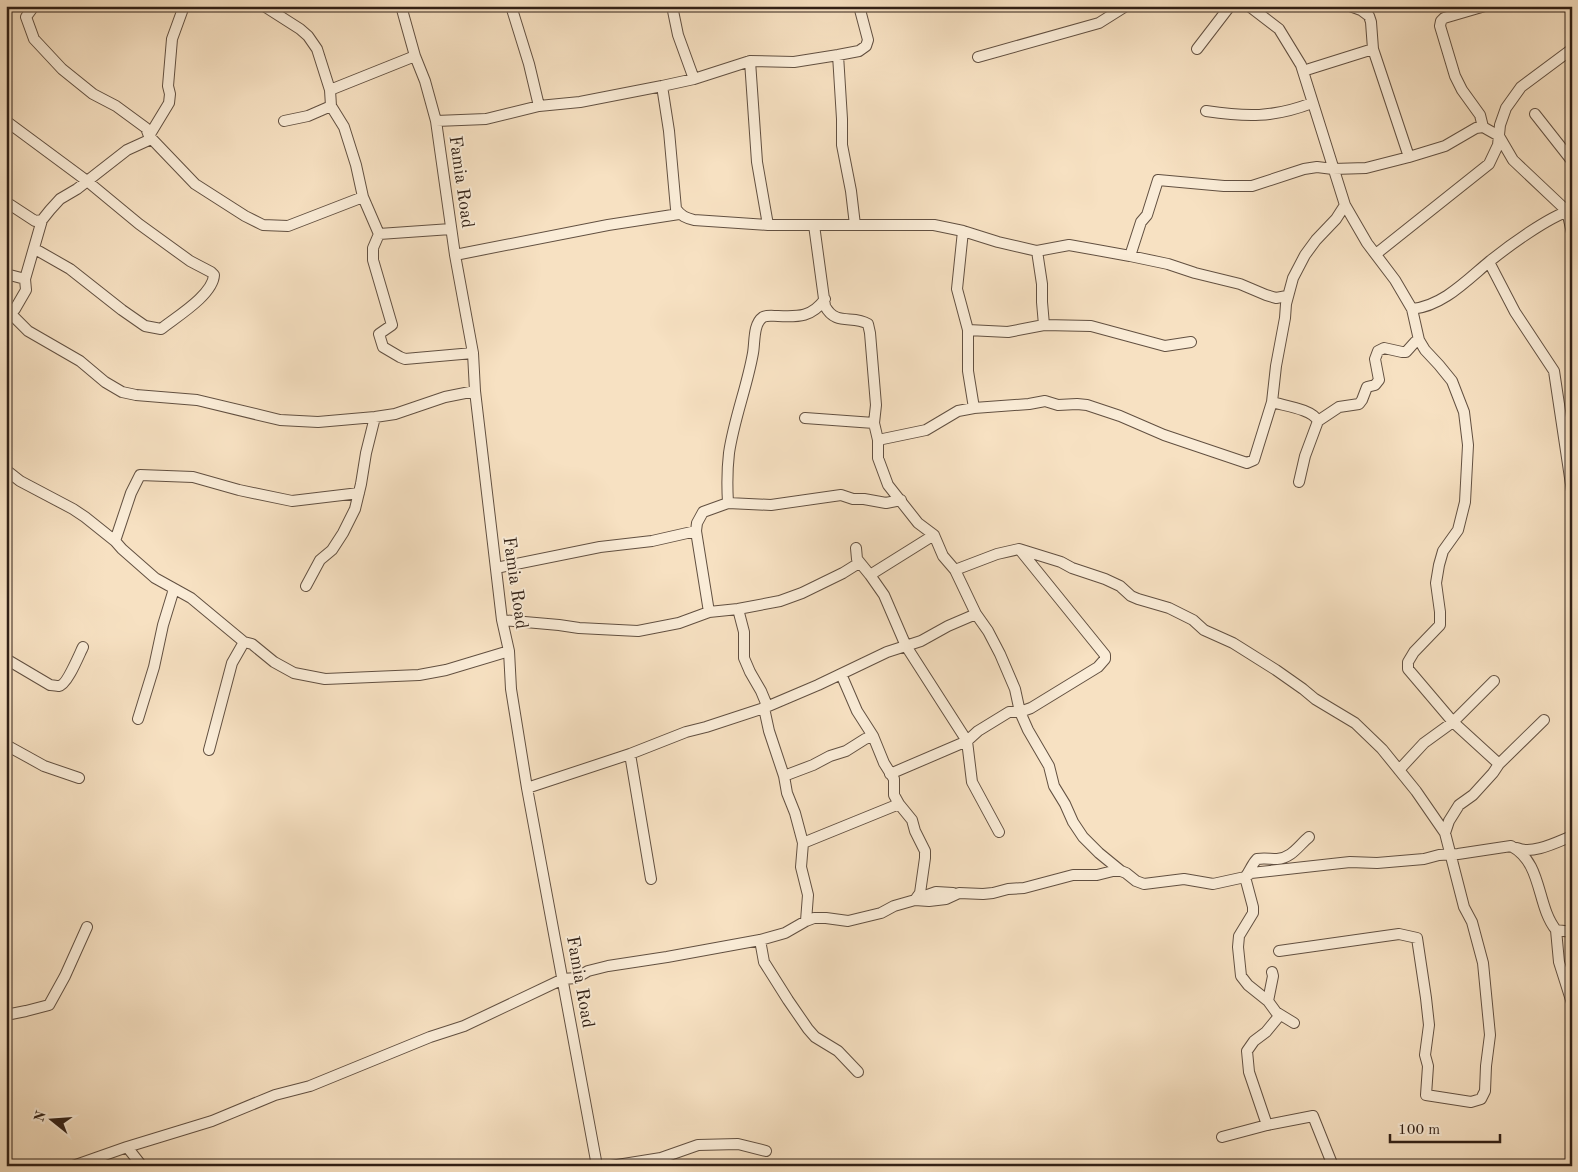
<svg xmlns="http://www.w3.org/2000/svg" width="1578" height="1172" font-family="'Old Standard TT',serif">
	<rect width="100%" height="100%" fill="#f7e1c2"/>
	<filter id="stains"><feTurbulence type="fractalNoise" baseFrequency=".004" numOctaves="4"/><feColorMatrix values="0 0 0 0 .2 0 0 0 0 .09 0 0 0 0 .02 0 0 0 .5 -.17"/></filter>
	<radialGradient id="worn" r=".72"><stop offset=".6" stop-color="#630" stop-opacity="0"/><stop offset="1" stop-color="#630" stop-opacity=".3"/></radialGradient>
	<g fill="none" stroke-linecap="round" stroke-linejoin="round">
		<g stroke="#625041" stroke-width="12">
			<path id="minor" d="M34 6 26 17 34 39 62 69 93 94 116 106 146 128 149 136 195 184 245 216 263 225 288 226 363 197
				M264 6 300 29 308 36 317 49 330 90 331 106 344 127 356 165 363 197 379 234 373 248V260L392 325 379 334 383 347 400 357 405 359 473 353
				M401 6 415 56 425 81 436 121 455 255 473 353 475 391 502 620 509 651 511 689 527 788 597 1166
				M511 6 529 64 539 106
				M672 6 678 35 694 79
				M1249 6 1279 29 1301 65 1345 205 1367 243 1395 280 1412 309 1419 340 1425 350 1439 365 1452 381 1464 412 1468 445 1465 502 1458 530 1443 551 1439 565 1436 583 1440 612V625L1414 652 1408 662V669L1453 722 1499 764 1493 773 1473 795 1459 805 1449 821 1445 833
				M1350 6 1361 10 1369 16 1371 22 1373 49 1409 157
				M1485 6 1444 18 1441 21 1440 26 1455 76 1462 90 1480 115 1483 127 1499 136 1513 160 1567 211 1572 233
				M1197 49 1230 6
				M838 55 842 119V145L851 191 855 225
				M978 57 1099 23 1126 6
				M750 61 757 162 768 225
				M1303 71 1373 49
				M662 86 669 131 676 209C681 216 686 218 694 220L768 225H934L963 231 998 242 1037 251 1069 245 1130 256 1168 264 1195 273 1240 284 1266 295 1276 298 1287 296
				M330 90 415 56
				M1206 111C1246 117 1273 118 1312 103
				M1535 114 1572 161
				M6 121 87 181 139 224 190 261 211 272 214 275C213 295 176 317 161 329L145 326 122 310 70 269 35 249
				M284 121 308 116 331 106
				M436 121 486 119 539 106 580 102 662 86 694 79 750 61 794 62 838 55 859 51 866 46 868 40 859 6
				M6 202 35 221 42 220
				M814 225 825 306C836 327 853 314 868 324L870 333 876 405 874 423 878 440V458L888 485 918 523 934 535 943 556 955 570 976 614 988 631 1000 654 1015 689 1020 712 1028 730 1049 766 1054 786 1065 804 1073 822 1083 837 1099 853 1121 871
				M963 231 957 289 968 330V371L974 408
				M379 234 451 229
				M1376 254 1489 164 1498 145 1500 125 1506 108 1521 87 1572 49
				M455 255 608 225 679 214
				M1130 256 1141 222 1147 215 1158 180 1224 186H1252L1304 169 1317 167 1333 169 1366 168 1409 157 1445 146 1476 128 1483 127
				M1489 262 1515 312 1554 371 1572 491
				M6 274 25 279
				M1412 309C1443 306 1467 280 1490 261 1510 245 1547 218 1571 210
				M10 313 28 331 80 361 105 382 122 392 136 395 197 400 280 420 318 422 375 417 395 414 445 397 475 391
				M6 322 10 313 15 309 26 290 25 279 42 220 50 210 60 199 77 189 127 150 149 140V136L169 103 170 94 168 86 172 39 184 6
				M1044 325 1091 326 1165 346 1191 342
				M968 330 1008 332 1044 325 1042 302V284L1037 251
				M1272 402C1285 406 1312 409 1318 421
				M805 418 874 423
				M878 440 926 430 958 411 974 408 1029 404 1045 401 1058 405 1077 404 1087 405 1120 416 1164 435 1247 463 1254 460 1272 402 1276 366 1285 318 1286 304 1293 278 1305 255 1316 240 1336 219 1345 205
				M6 470 20 481 73 509 85 517 115 541 122 549 155 578 191 598 244 642 252 644 274 662 294 673 325 679 419 675 446 670 509 651
				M1299 482 1305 456 1318 421 1339 407 1359 404 1362 400 1367 387 1375 385 1379 380 1375 359 1378 351 1384 348 1402 352H1406L1415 342 1419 340
				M728 503C727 486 727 470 729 453 734 419 747 387 753 353 755 342 753 324 763 317 767 315 773 316 778 316 799 317 812 317 825 299
				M115 541 131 493 140 475 193 477 239 490 292 501 359 493
				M856 548 857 559 870 575 884 595 906 646 967 741 972 782 999 832
				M496 568 600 547 652 541 696 531
				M955 570 997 554 1019 549 1061 562 1072 568 1105 579 1120 586 1131 596 1138 599 1169 608 1193 620 1204 630 1233 643 1276 670 1303 689 1315 699 1355 723 1382 749 1416 791 1445 833 1464 907 1472 922 1483 963 1490 1035 1486 1066 1485 1091 1481 1099 1471 1102 1426 1095 1428 1066 1425 1055 1429 1025 1426 998 1417 938 1399 934 1279 951
				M870 575 934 535
				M306 586 320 560 332 550 343 533 355 509 361 484 366 453 375 417
				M738 609 744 632V658L750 672 761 691 766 703 764 708 769 731 784 776 787 793 795 813 803 843 801 867 808 895 806 921
				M709 612 696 531 697 523 703 512 728 503 771 505 841 495 853 499H864L886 503 901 500
				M502 620 559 625 579 628 638 631 679 623 709 612 738 609 780 601 802 593 843 573 859 563
				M6 659 50 685C51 685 57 686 59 686 67 685 79 655 83 647
				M841 674 857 711 873 736 884 763 894 779V795L899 804 912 820 915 831 925 851V858L920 893 915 900
				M138 719 154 667 163 625 174 589
				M6 745 44 766 79 778
				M209 750 232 663 244 642
				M630 754 651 879
				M1499 764 1544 720
				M1399 770 1424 743 1453 722 1494 681
				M890 774 967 741 978 731 1009 712H1020L1031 708 1098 667 1105 659V655L1020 550
				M784 776 813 765 830 756 846 751 865 739 873 736
				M527 788 630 754 686 732 706 727 764 708 818 685 887 652 921 641 948 626 976 614
				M803 843 899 804
				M1517 848C1532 855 1557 842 1572 836
				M916 899 936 892 953 893
				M1556 930 1559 962 1572 1003
				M760 940 764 962 788 1000 808 1029 815 1037 838 1051 858 1072
				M1268 1001 1273 976 1272 972
				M6 1015 26 1011 49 1005 65 976 87 927
				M1294 1023 1276 1012 1268 1001 1248 985 1241 976 1238 947 1239 936 1253 913V907L1245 877C1250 872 1251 865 1257 859 1264 858 1270 859 1277 859 1292 858 1299 845 1309 837
				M1267 1125 1249 1072 1247 1051 1254 1041 1266 1032 1280 1015
				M1222 1137 1267 1125 1313 1116 1333 1166
				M127 1147 142 1166
				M73 1166 127 1147 212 1121 275 1095 310 1086 430 1037 464 1026 563 979 576 978 588 971 608 966 667 957 760 940 785 933 806 921 814 918H826L848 921 881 913 894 906 915 900 929 901 946 899 959 893 983 894 993 893 1008 889 1024 888 1073 875H1097L1113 871H1121L1126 873 1136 881 1144 884 1184 879 1213 884 1245 877 1251 873 1350 862 1377 863 1424 859 1439 855 1458 854 1511 846C1543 863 1536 905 1556 930L1572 932
				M611 1166 661 1158 698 1145 738 1144 766 1151"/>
		</g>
		<use href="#minor" stroke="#faecd7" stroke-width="10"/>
	</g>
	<g text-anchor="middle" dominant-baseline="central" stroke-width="4" stroke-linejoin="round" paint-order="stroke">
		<g font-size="18" fill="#312016" stroke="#faecd7">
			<text transform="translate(461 182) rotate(82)">Famia Road</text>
			<text transform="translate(515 583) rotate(82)">Famia Road</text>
			<text transform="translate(580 982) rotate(80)">Famia Road</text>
		</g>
	</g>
	<rect width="1578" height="1172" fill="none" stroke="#f7e1c2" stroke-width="25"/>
	<rect x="8" y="8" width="1563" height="1157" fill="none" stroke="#312016" stroke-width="2.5"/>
	<rect x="12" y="12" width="1553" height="1147" fill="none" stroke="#312016"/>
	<g transform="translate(52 1120) rotate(287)" stroke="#faecd7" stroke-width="4" paint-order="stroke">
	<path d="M0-4L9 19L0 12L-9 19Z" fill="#312016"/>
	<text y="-8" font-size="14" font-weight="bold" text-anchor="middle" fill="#312016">N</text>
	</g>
	<path d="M1390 1134v8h110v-8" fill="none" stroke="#312016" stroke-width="2.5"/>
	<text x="1398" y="1134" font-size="15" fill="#312016" stroke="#faecd7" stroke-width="4" paint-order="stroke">100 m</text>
	<rect width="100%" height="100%" filter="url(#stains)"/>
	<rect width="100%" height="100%" fill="url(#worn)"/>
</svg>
